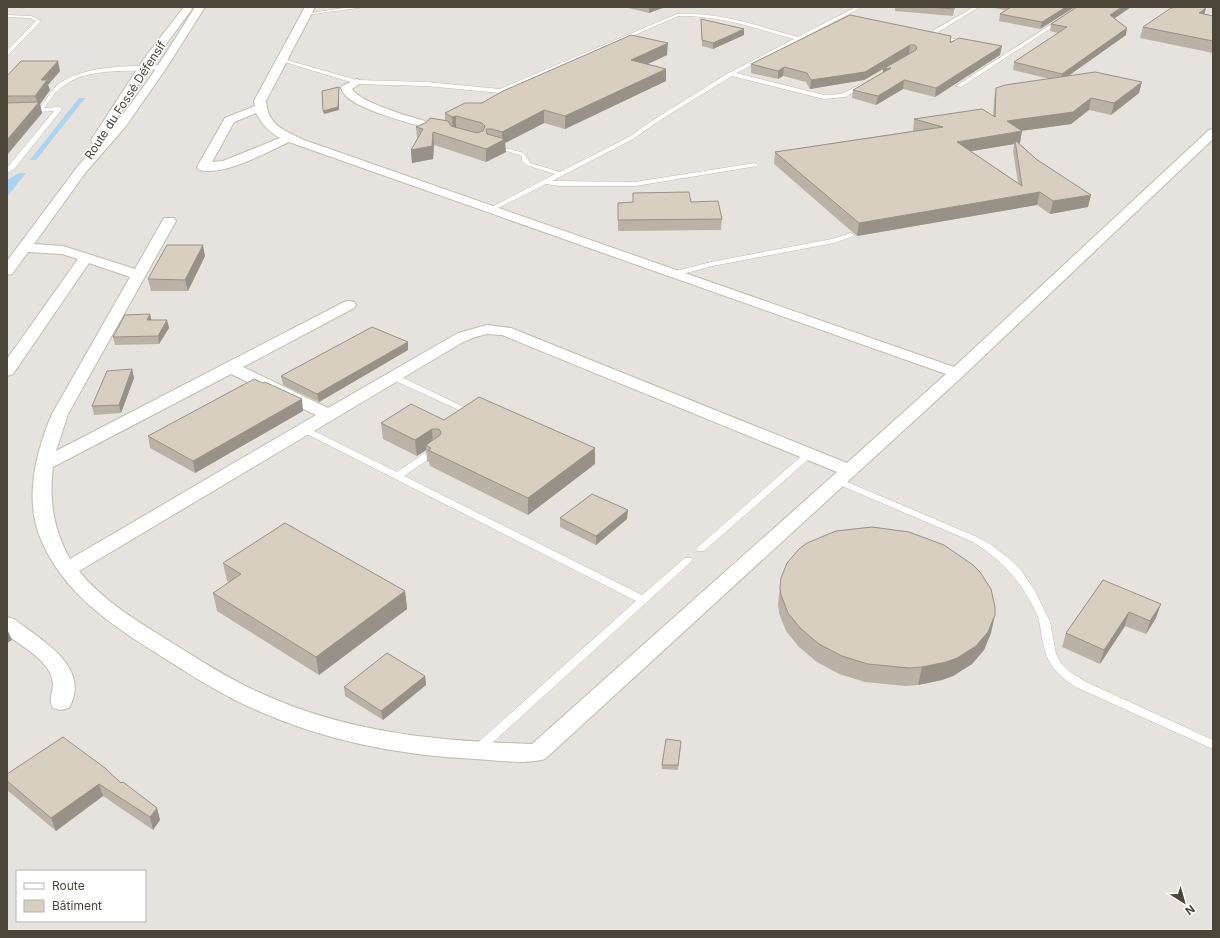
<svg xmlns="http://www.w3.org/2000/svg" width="1220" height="938" font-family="Inter,sans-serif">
	<rect width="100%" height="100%" fill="#f6f3ec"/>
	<path fill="#e6e2dd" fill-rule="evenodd" d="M7 7H1213V931H7ZM17 871H145V921H17Z"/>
	<path fill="#e5e3e0" d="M106 48 90 69 32 70 50 49Z"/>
	<path fill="#a9d4f2" d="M79 98H85L36 160H30Z
		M19 173H26L7 197V180Z"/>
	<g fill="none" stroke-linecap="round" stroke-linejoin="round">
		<g stroke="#c2bbae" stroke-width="1">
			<path id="lane" d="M351 7H365L306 15 304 14Z
				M856 7H862L736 73 824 95 842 94 863 83 866 85 865 86 845 97 824 99 732 76 657 122 633 139 552 181 635 182 755 163 758 165 757 166 635 186H560L546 184 490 212 487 210 488 209 555 174 526 165 522 161V157L520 155 493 147V145L524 153 530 163 560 172 629 137 653 120 727 74 794 39C756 28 718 15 678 16L501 93 426 86 357 84 278 60 283 59 357 80 426 82 500 89 677 14C719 12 758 26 798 37Z
				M974 7H979L938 32 945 37 968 42V44L941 39 934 33V30Z
				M1078 7H1083L961 87 956 86Z
				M7 15 31 16 41 21 7 56V51L36 21 30 18 7 17Z
				M162 65 165 67 164 68C131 74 90 65 62 87 55 92 50 100 44 108L59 107 62 109 14 169 7 173V168L54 111 36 112 33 110C35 109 37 109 39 108 44 105 52 88 60 83 89 64 130 67 162 65Z
				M851 233 854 235 853 236 834 243 712 266 675 276 671 274 672 272 711 262 832 239Z
				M389 374H395L466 408 462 411 459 410 389 378 388 376Z
				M304 426 397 472 434 447H440L441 449 440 451 404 476 642 595 685 558H691L693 560 481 753 477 754 473 753 471 750 473 747 636 601 301 431 300 429 301 427Z
				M809 451 812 452 813 454 812 456 704 551H698L696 549 698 547 806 452Z
				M838 478 977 537 990 544 1011 560 1020 569 1035 591 1050 622 1056 654 1061 663 1070 672 1086 682 1213 740V749L1078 688C1062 679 1048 666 1044 647 1041 637 1041 627 1038 617 1024 584 1002 559 971 541L835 483 833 481Z"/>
		</g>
		<g stroke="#c2bbae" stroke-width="2">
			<path id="street" d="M184 7H190L192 9 155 59 107 133C141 95 168 50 195 7H205L167 67 126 126 86 172 34 244 63 246 135 269 164 218H174L176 221 68 414 56 451 344 302 349 301 354 302 356 305 354 308 243 367 328 408 458 333 487 325 511 328 847 463 946 374 289 142C265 153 225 176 199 170L197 167 225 118 255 106 254 101 305 7H315L266 101C268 126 284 130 304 140L954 367 1209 130 1213 129V139L963 376 545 759C526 765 496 760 475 759 392 755 310 738 235 700 207 686 180 668 153 651 110 624 65 593 43 544 23 503 35 454 52 414L130 277 89 263 13 374 7 376V359L78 259 62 254 28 252 12 274 7 275V261L78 166 98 143H93L91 140 146 56ZM256 113C262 124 269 132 280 138L223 161 212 162 234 122ZM487 334 502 335 837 472 532 744C436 741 347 733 258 692 229 679 201 661 174 644 140 623 104 602 79 571L463 342 475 337ZM231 374 316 415 70 559C53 529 49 500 53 467Z
				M357 79 362 82 352 89C363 106 430 122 450 128L452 130 450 132H442C420 126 360 111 346 96 344 94 342 91 341 88L342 86Z
				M7 617 14 619C41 640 92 667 69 708L61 710 53 708C48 699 53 693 53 684 52 662 23 647 7 635Z"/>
		</g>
		<use href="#lane" fill="#fff" fill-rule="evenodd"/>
		<use href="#street" fill="#fff" fill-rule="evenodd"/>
	</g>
	<path fill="#bab2a6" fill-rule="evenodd" d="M624 7H665L649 13Z
		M895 7H955L953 16 895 11Z
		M989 7H1075L1040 29 999 21 1000 14 1005 10Z
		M1077 7H1131L1115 18 1126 35 1068 76 1139 93 1111 115 1089 110 1071 124 1021 131 1020 143H1019L1088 207 1050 214 1037 205 857 236 774 164 775 152 913 131 914 119 993 116 994 99 996 88 1050 79 1013 70 1014 62 1058 33 1050 31 1051 24ZM1014 144 1013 151 1018 183 971 151Z
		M1173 8H1206L1204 14 1213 16V53L1140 38 1143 27Z
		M850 15 950 43 1000 55 935 97 903 89 876 105 852 98 853 90 883 72V69L864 80 810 89 806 82 783 76 778 79 751 73V64Z
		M701 19 744 29V35L713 49 702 46Z
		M667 55 647 64 666 69V81L565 129 544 123 505 143 506 152 486 162 434 145 433 159 412 163 411 150 417 139 416 127 445 120V113Z
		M60 71 48 85 50 90 40 104 42 113 7 155V76Z
		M618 203 722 219 721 230 618 231Z
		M205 256 188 291H151L148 279Z
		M152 320H167L169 328 159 344 115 345 113 337Z
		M408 342V350L319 402 283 385 281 376Z
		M132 369 134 378 121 413 94 415 92 406Z
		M303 411 195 473 150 448 148 436Z
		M444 420 595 464 528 515 430 466 429 462 427 461 426 450 417 456 383 439 381 423Z
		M560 518 627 519 596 545 560 527Z
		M223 563 405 591 407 609 319 675 217 611 213 593 229 582 227 581Z
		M781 578 991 633 984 650 972 664 953 676 942 680 918 685 905 686 865 682 839 674 817 662 799 647 786 631 779 613 778 604Z
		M1103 580 1156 618 1146 634 1125 626 1100 664 1062 647 1066 633Z
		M425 676 426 685 383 720 345 696 344 687Z
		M681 745 678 770 662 769V765Z
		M7 774 121 783 157 808 160 820 153 830 103 796 56 831 7 790Z"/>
	<path fill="#979187" d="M651 7H665L649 13V8Z
		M1066 7H1075L1040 29 1042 22Z
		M1122 7H1131L1109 22 1110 15Z
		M1198 7H1207L1205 9 1206 8 1203 19 1196 24Z
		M1127 28 1126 35 1061 81 1062 74Z
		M744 29V35L713 49V43Z
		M668 43 667 55 631 72V60Z
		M910 45 909 54 882 77 883 69 864 80 810 89 811 80Z
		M1002 46 1000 55 935 97 936 88Z
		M58 61 60 71 48 85 50 90 40 104 42 113 7 155V140L38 104 35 96 41 80Z
		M784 67 783 76 778 79V71Z
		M666 69V81L565 129V116Z
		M904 80 903 89 876 105 878 96Z
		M1142 82 1139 93 1111 115 1114 103Z
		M339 87V110L324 114 323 111Z
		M1091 98 1089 110 1071 124 1005 133 1007 121Z
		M544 110V123L505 143 506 152 486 162V149L502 141V132Z
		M456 116V129H453L452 117Z
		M1022 131 1020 143 1016 144 1015 140 1014 144 955 154 957 142Z
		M433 132 434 145 433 159 412 163 411 150Z
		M1040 192 1037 205 857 236 859 223Z
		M1091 195 1088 207 1050 214 1053 201Z
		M203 245 205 256 188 291 185 280Z
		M150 314 152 322 147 320Z
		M167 320 169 328 159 344 158 336Z
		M408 342V350L319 402 317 394Z
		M132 369 134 378 121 413 119 405Z
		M302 399 303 411 195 473 193 461Z
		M432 429 433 445H426V450L417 456 415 440Z
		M595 448V464L528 515V498Z
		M628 510 627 519 596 545V536Z
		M405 591 407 609 319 675 316 657Z
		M1161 604 1156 618 1146 634 1150 621Z
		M1129 612 1125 626 1100 664 1104 650Z
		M995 615 991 633 984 650 972 664 953 676 942 680 918 685 922 667Z
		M8 631 12 640 7 643V632Z
		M425 676 426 685 383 720 381 711Z
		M99 784 103 796 56 831 51 818Z
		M157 808 160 820 153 830 150 817Z"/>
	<path fill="#d8cfc1" stroke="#979187" d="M929 7H955L954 9Z
		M1011 7H1066L1042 22 1000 14Z
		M1077 7H1122L1110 15 1127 28 1062 74 1014 62 1067 27 1051 24Z
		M1175 7H1200L1206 8 1199 13 1213 16V41L1143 27 1171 8H1173Z
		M850 15 951 36 950 43 959 38 1002 46 936 88 904 80 878 96 853 90 891 68 883 69 916 50 917 47 915 45H910L865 72 811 80 807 73 784 67 778 71 751 64Z
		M701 19 744 29 713 43 702 40Z
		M631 35 668 43 631 60 666 69 565 116 544 110 502 132 492 129H486L487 134 505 139 486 149 433 132 432 146 411 150 423 129 416 127 427 122 430 118 448 121 451 126 477 133 483 131 485 126 482 123 456 116 452 117 445 113 465 103H482L503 91Z
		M21 61H58L41 80H47L35 96H7V76Z
		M1095 72 1142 82 1114 103 1091 98 1073 112 1007 121 1022 131 957 142 1022 186 1015 140 1036 159 1091 195 1053 201 1040 192 859 223 775 152 943 127 914 119 982 109 995 117 996 88 1005 85Z
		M339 87 338 107 323 111 322 91Z
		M39 102 7 140V103Z
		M689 192 691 202 718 201 722 219 618 220V203L633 202V193Z
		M167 245H203L185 280 148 279Z
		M150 314 147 320H167L158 336 113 337 125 315Z
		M372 327 408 342 317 394 281 376Z
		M132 369 119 405 92 406 107 371Z
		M254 379 263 383 265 382 302 399 193 461 148 436Z
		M479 397 595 448 528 498 428 450 431 448 426 445 440 435 441 432 439 429H432L415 440 381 423 411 404 444 420Z
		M592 494 628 510 596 536 560 518Z
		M285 523 405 591 316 657 213 593 241 574 223 563Z
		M872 527 909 532 944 545 973 565 980 572 991 589 995 607V615L988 632 976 646 957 658 946 662 922 667 909 668 868 664 842 656 819 644 801 629 788 613 781 595 780 587 781 578 787 563 799 549 807 543 836 531Z
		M1103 580 1161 604 1150 621 1129 612 1104 650 1066 633Z
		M387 653 425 676 381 711 344 687Z
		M63 737 105 768 121 783 123 782 157 808 150 817 99 784 51 818 7 781V774Z
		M666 739 681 741 678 765H662Z"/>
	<g text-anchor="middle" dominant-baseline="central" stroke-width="3" stroke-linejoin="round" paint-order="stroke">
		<g font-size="12" fill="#4b4439" stroke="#fff">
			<text transform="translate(125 100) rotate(-57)">Route du Fossé Défensif</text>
		</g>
	</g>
	<rect width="1220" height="938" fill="none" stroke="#4b4439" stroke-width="16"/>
	<rect x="16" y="870" width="130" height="52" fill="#ffffff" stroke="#b7b4b0"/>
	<rect x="24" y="883" width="20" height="6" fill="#ffffff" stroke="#b7b4b0"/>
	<text x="52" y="890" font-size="12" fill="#4b4439">Route</text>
	<rect x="24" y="900" width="20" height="12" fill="#d8cfc1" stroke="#b7b4b0"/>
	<text x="52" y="910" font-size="12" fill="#4b4439">Bâtiment</text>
	<g transform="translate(1184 902) rotate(143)" stroke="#ffffff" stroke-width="3" paint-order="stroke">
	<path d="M0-3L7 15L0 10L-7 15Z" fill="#4b4439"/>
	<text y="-6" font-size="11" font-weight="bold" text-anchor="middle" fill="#4b4439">N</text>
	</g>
</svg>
